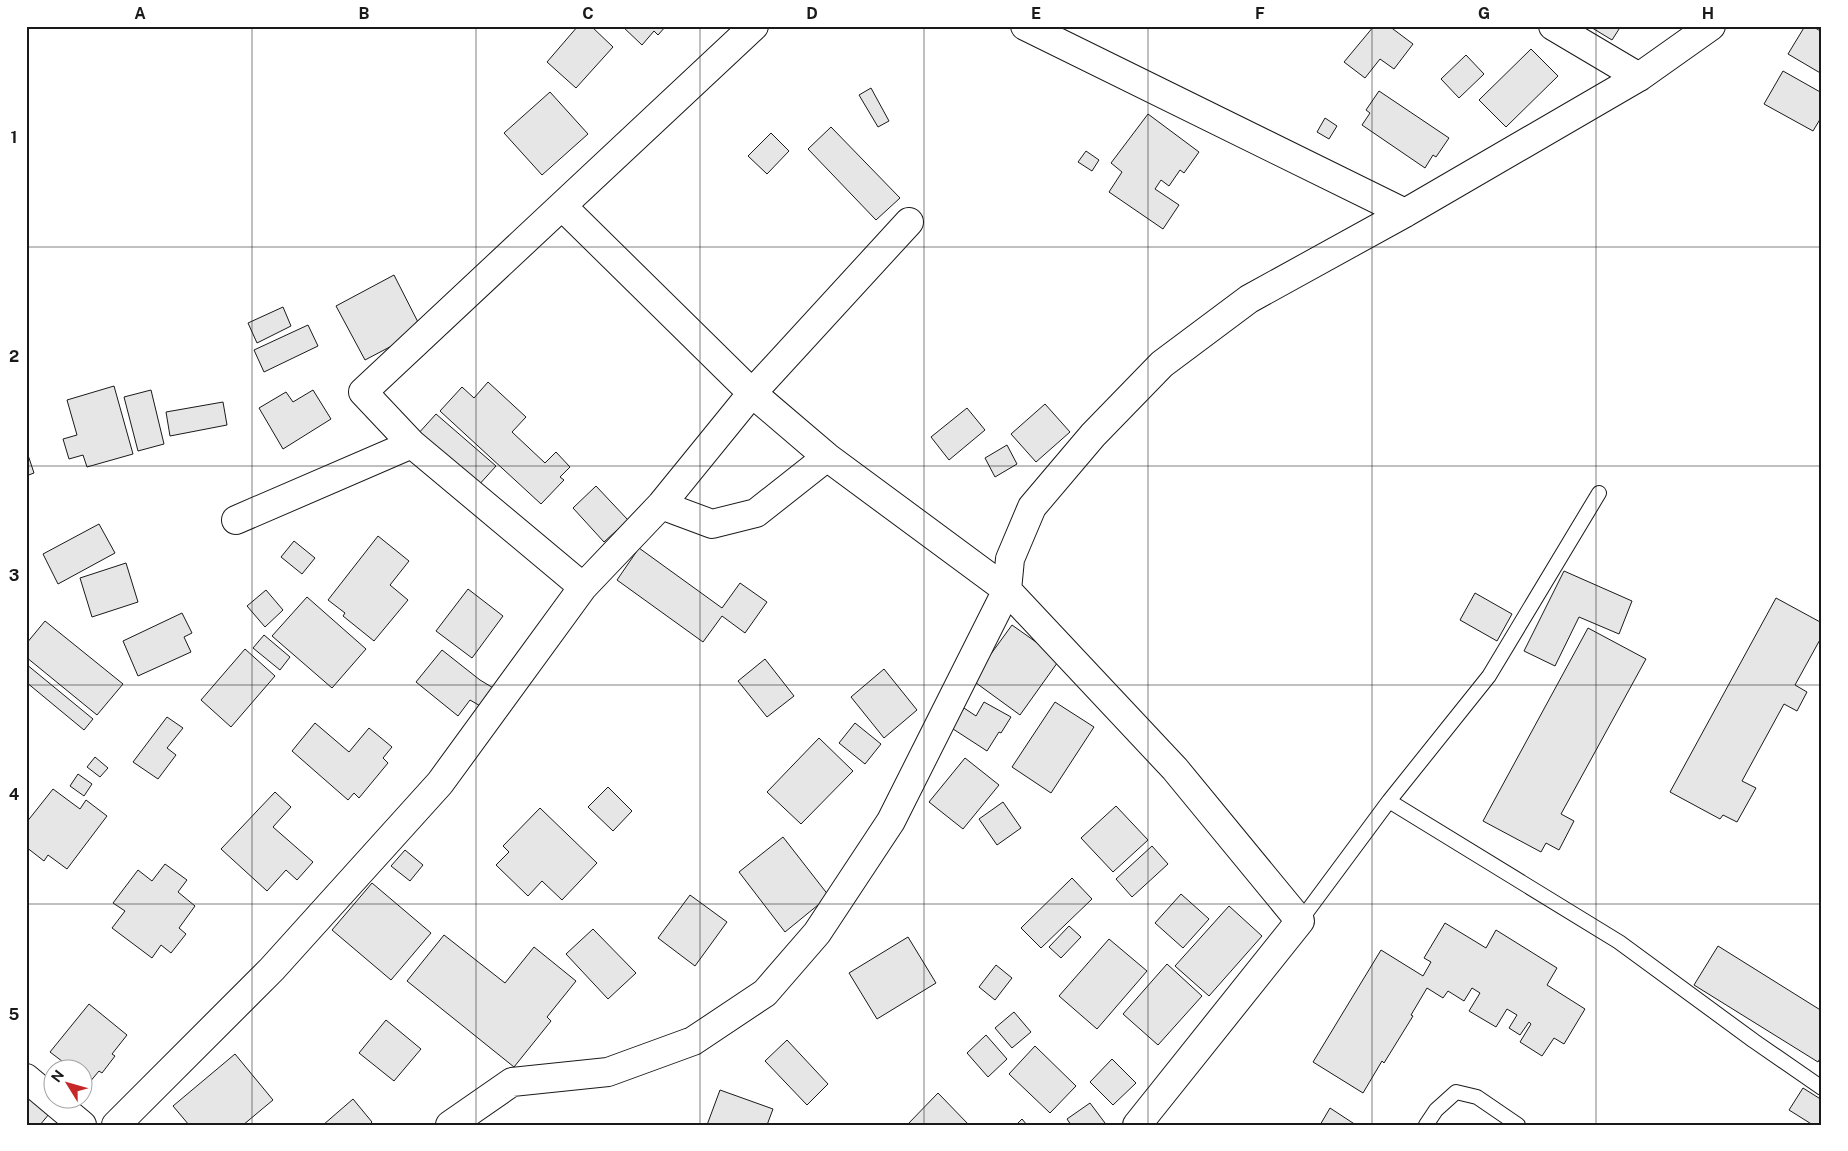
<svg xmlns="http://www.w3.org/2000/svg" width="1848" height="1151" font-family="'Public Sans',sans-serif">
	<rect width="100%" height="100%" fill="#fff"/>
	<path fill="#e6e6e6" stroke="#1a1a1a" d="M578 26H591L613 47 576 88 547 62Z
		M622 26H666L658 35 654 31 642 45Z
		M1374 26H1384L1386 28 1389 26 1413 44 1394 69 1380 59 1365 78 1344 62Z
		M1589 26H1621L1612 40Z
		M1805 26H1812L1822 32V74L1788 54Z
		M1531 49 1558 76 1506 127 1479 100Z
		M1466 55 1484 74 1459 98 1441 79Z
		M1783 71 1822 93V116L1813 131 1764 104Z
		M871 88 889 121 878 127 859 95Z
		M1379 91 1449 138 1436 157 1433 155 1425 168 1362 125 1370 113 1366 110Z
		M550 92 588 134 542 175 504 133Z
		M1148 114 1199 152 1184 173 1180 170 1169 186 1161 180 1155 189 1179 205 1163 229 1109 192 1122 172 1111 163Z
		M1325 118 1337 126 1329 139 1317 132Z
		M831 127 900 198 876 220 808 149Z
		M771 133 789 151 767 174 748 156Z
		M1086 151 1099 160 1092 171 1078 162Z
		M394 275 422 330 365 360 336 306Z
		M283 307 291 326 257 343 248 323Z
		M308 325 318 346 264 372 254 350Z
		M488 382 526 417 512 432 545 463 556 452 570 467 560 477 564 480 541 504 440 411 462 387 474 398Z
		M114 386 133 454 87 467 83 455 69 459 63 439 77 435 67 400Z
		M151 390 164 444 138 451 124 397Z
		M313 390 331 419 283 449 259 408 286 392 293 402Z
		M223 402 227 425 170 436 166 412Z
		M1045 404 1070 432 1036 462 1011 434Z
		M967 408 985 430 949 460 931 437Z
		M436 414 496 466 477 487 417 435Z
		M1007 445 1017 464 995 477 985 458Z
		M26 449 34 473 26 476Z
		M596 486 628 520 604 542 573 508Z
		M99 524 115 553 58 584 43 554Z
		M378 536 409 561 390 585 408 600 374 641 343 616 345 613 328 600Z
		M294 541 315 558 302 574 281 557Z
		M639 548 722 608 740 583 767 602 745 633 722 616 703 642 617 580Z
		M126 563 138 602 92 617 80 578Z
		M1564 571 1632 601 1619 634 1579 617 1555 666 1524 651Z
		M468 589 503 616 472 658 436 631Z
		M266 590 283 610 265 627 247 606Z
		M1475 593 1512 614 1497 641 1460 620Z
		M307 597 366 649 332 688 272 636Z
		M1776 598 1822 623V636L1795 685 1807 692 1797 711 1784 704 1742 781 1756 788 1737 822 1723 815 1720 819 1670 792Z
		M182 613 192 633 184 637 191 652 138 676 123 641Z
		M45 621 123 684 97 715 26 657V644Z
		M1012 625 1060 659 1020 715 972 680Z
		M1588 628 1646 659 1561 814 1574 821 1559 850 1546 843 1541 852 1483 821Z
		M264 635 290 657 280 670 253 648Z
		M245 649 275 676 231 727 201 700Z
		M442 650 480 680 495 689 482 707 470 700 458 716 416 682Z
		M765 659 794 696 767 717 738 681Z
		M26 664 93 719 84 730 26 682Z
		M884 669 917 710 884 738 851 697Z
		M984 702 1011 717 1001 733 999 732 987 751 950 727 964 708 976 716Z
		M1055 702 1094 727 1051 793 1012 767Z
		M167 717 183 728 167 748 176 755 158 779 133 762Z
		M315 723 349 752 369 728 392 747 383 758 388 763 359 798 354 793 348 800 292 751Z
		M855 723 881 744 865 764 839 743Z
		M819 738 853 771 801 824 767 792Z
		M95 757 108 768 100 777 87 767Z
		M965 758 999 785 963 829 929 802Z
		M78 774 92 784 84 796 70 786Z
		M608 787 632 811 613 831 588 807Z
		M53 789 80 809 86 800 107 816 67 869 48 855 44 861 26 847V823Z
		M275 792 291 807 273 827 313 862 297 880 286 870 267 891 221 849Z
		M1003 802 1021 828 997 845 979 819Z
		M1116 806 1148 840 1113 872 1081 838Z
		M540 808 597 863 562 900 542 881 528 896 496 865 509 852 503 846Z
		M783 837 829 896 785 932 739 872Z
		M1152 846 1168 864 1132 897 1116 879Z
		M405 850 423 865 410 881 391 866Z
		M165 864 187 880 178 892 195 906 179 928 186 934 171 953 161 945 152 958 112 928 125 911 113 903 138 870 152 881Z
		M1072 878 1092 899 1041 948 1021 928Z
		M372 883 431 933 391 980 332 930Z
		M1181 894 1209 919 1183 948 1155 923Z
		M690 895 727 922 695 966 658 938Z
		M1229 906 1262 936 1209 996 1175 966Z
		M1445 923 1486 948 1496 930 1557 968 1547 985 1585 1009 1564 1044 1554 1038 1542 1056 1520 1042 1531 1024 1529 1022 1520 1035 1509 1028 1517 1015 1507 1009 1496 1027 1469 1011 1480 993 1472 988 1464 1001 1448 991 1443 998 1427 988 1411 1015 1413 1016 1384 1063 1382 1061 1363 1093 1313 1062 1381 950 1423 976 1431 962 1424 958Z
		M1069 926 1081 937 1061 958 1049 947Z
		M593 929 636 973 608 999 566 954Z
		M444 935 505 983 534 947 576 981 547 1017 551 1021 514 1067 407 981Z
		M908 937 936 983 877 1019 849 973Z
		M1109 939 1147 971 1097 1029 1059 996Z
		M1718 946 1822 1011V1055L1818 1062 1694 985Z
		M1167 964 1202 996 1158 1045 1123 1014Z
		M996 965 1012 978 995 1000 979 987Z
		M89 1004 127 1035 112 1054 115 1056 102 1073 99 1071 89 1083 82 1078V1068H71L50 1052Z
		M1014 1012 1031 1032 1012 1048 995 1028Z
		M386 1020 421 1049 394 1081 359 1053Z
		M986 1035 1007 1059 988 1077 967 1053Z
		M787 1040 828 1084 807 1105 765 1061Z
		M1035 1046 1076 1086 1050 1113 1009 1074Z
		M235 1054 273 1100 243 1125H189L173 1106Z
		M1112 1059 1136 1083 1113 1105 1090 1082Z
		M1803 1088 1822 1100V1125H1813L1789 1110Z
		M720 1090 773 1109 767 1125H707Z
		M938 1093 969 1125H907Z
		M26 1095 49 1114 40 1125H26Z
		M353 1099 372 1122 369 1125H323Z
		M1090 1103 1105 1123 1102 1125H1071L1067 1119Z
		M1330 1108 1356 1125H1320Z
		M1022 1119 1027 1125H1016Z"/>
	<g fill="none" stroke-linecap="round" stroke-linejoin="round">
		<g stroke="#1a1a1a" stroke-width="16">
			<path id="lane" d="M1389 801 1489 676 1599 493
				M1300 921 1389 801 1619 942 1754 1041 1822 1088
				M1426 1125 1436 1110 1456 1092 1477 1097 1518 1125"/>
		</g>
		<g stroke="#1a1a1a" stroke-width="30">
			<path id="street" d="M1025 26 1405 213
				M1553 26 1639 77
				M562 206 752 393 909 222
				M661 505 712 524 756 513 827 457
				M236 520 412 444
				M26 1078 82 1125
				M116 1125 272 969 440 783 583 587 412 444 363 392 754 26
				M450 1125 512 1082 608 1072 693 1041 765 993 817 933 891 821 1007 590 827 457 752 393 661 505 583 587
				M1137 1125 1300 921 1175 769 1007 590 1010 559 1032 507 1093 435 1162 364 1249 299 1405 213 1639 77 1711 26"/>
		</g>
		<use href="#lane" stroke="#fff" stroke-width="14"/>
		<use href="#street" stroke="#fff" stroke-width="28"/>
	</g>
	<path fill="none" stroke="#1a1a1a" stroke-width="1" stroke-opacity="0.55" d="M252 26V1125M476 26V1125M700 26V1125M924 26V1125M1148 26V1125M1372 26V1125M1596 26V1125M26 247H1822M26 466H1822M26 685H1822M26 904H1822"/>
	<rect width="1848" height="1151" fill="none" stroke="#ffffff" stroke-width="55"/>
	<g transform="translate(68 1084) rotate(307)"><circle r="24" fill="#ffffff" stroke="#a3a3a3"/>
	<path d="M0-4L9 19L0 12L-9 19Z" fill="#c62828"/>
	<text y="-8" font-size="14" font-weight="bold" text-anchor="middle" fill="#1a1a1a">N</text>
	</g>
	<rect x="28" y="28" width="1792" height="1096" fill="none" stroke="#1a1a1a" stroke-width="2"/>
	<g font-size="16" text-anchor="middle" font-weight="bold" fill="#1a1a1a">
		<text x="140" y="19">A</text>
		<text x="364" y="19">B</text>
		<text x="588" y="19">C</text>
		<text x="812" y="19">D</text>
		<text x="1036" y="19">E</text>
		<text x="1260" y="19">F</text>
		<text x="1484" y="19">G</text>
		<text x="1708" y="19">H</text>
		<text x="14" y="143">1</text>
		<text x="14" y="362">2</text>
		<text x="14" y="581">3</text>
		<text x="14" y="800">4</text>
		<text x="14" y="1020">5</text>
	</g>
</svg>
